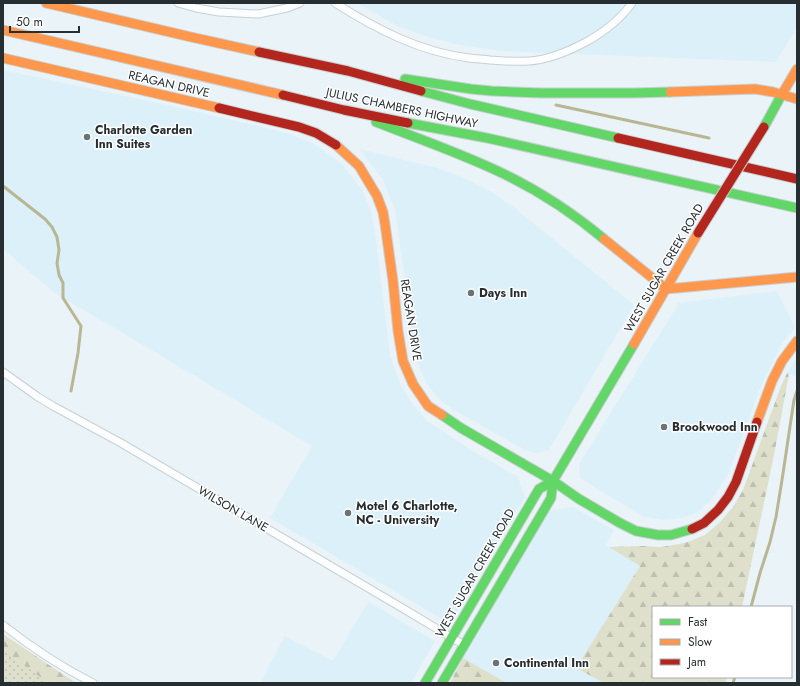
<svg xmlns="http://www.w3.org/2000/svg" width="800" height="686" font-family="Jost,sans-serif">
	<defs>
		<pattern id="forest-firs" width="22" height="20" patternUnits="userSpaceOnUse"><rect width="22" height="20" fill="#dee0cc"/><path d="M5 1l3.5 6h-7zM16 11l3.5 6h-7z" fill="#bec0b0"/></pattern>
		<pattern id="park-dots" width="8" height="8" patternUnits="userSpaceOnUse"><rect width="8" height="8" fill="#dee0cc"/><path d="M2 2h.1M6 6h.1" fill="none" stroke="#bec0b0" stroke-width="1.8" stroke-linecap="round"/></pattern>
	</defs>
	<rect width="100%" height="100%" fill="#eaf3f7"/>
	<path fill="#dbf0f9" d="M358 3H797V27L776 62 502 51 459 45 429 37 400 27 372 12Z
		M3 70 167 105 287 133 314 144 342 164 362 190 371 211 375 233 390 356 401 386 413 405 427 421 476 453 518 477 525 497 454 616 449 619H442L270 518 312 446 113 327 56 294 3 249Z
		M359 149 437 168 464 178 491 192 516 209 634 305 549 450 538 453 527 451 452 409 438 398 427 384 416 359 395 209 382 178Z
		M777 291 795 327 783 342 771 366 759 391 728 475 712 499 699 511 683 518 664 520 644 517 580 478 579 464 679 303Z
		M797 358V377L787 373Z
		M573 507 614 530 606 545 640 566 576 668 604 683H507L463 658 549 511Z
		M368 602 435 641 411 683H260L285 636 333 661Z"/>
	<path fill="url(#forest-firs)" d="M787 373 789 374 774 455 742 607H653V677H727L726 683H604L576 668 640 566 609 547 642 546 661 547 679 544 688 542 705 535 720 522 733 507 743 490 781 386Z
		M3 633 6 636 76 683H3Z
		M463 658 507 683H450Z"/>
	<path fill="url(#park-dots)" d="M3 649 48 683H3Z"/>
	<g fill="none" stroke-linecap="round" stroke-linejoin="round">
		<path stroke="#b9b793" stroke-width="3" d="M556 105 709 138
			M3 186 45 219 52 227 57 237 59 250 57 263 59 275 63 283V298L81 326 78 353 71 391
			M751 607 760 573 770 542 776 517 782 480 794 400 797 391
			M733 683 735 677"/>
		<g stroke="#c8d0d4" stroke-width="9">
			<path id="street" d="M178 3 196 8 219 12 258 14 287 8 300 3
				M335 3C376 29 420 52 469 58 476 59 483 59 490 60 503 61 516 62 529 61 549 60 569 51 586 42 604 32 620 20 632 3
				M3 372 38 397 53 406 121 443 404 609 464 645
				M3 625C31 647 61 667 93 683"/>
		</g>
		<g stroke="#c8d0d4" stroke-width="11">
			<path id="fast" d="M405 79 471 89 492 91 541 93H635L670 92
				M421 91 470 104 618 138
				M376 122C419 139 463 154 504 174 539 191 574 214 604 239
				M408 123 487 138 797 208
				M764 127 782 94
				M442 415 461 428 553 481 579 499 620 523 636 531 658 535H671L692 529
				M425 683 539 489 553 481
				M442 683 551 498 553 481 634 344"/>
		</g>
		<g stroke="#c8d0d4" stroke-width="11">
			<path id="slow" d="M46 3 191 37 259 52
				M3 30 283 95
				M3 58 219 108
				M670 92 755 89 773 92 797 99
				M782 94 797 69
				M336 145 359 166 377 196 383 212 385 224 393 281 398 331 403 361 413 384 428 406 442 415
				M604 239 666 289 797 277
				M634 344 698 233
				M757 422 772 381 782 361 797 341"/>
		</g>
		<g stroke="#c8d0d4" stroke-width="11">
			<path id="jam" d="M259 52 348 71 421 91
				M283 95 344 110 408 123
				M219 108 299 127 316 133 336 145
				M618 138 797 179
				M692 529 704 523 718 510 728 497 736 482 757 422"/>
		</g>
		<use href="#street" stroke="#fcfdfe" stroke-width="7"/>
		<use href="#fast" stroke="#63d668" stroke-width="9"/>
		<use href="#slow" stroke="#ff974d" stroke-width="9"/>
		<use href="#jam" stroke="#b3261e" stroke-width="9"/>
		<g stroke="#c8d0d4" stroke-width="11" stroke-linecap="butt">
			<path id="jam-bridge" d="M698 233 764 127"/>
		</g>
		<use href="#jam-bridge" stroke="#b3261e" stroke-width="9"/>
	</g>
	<g fill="#6b7377" stroke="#fff" stroke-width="1.5">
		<circle cx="87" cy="137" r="4"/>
		<circle cx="471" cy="293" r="4"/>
		<circle cx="664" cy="427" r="4"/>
		<circle cx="348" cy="513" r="4"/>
		<circle cx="496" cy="663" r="4"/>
	</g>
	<g text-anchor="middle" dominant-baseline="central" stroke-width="3" stroke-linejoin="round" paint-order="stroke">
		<g font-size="12" fill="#262e32" stroke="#fff">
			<text transform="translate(169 84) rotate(13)">REAGAN DRIVE</text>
			<text transform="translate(402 108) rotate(12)">JULIUS CHAMBERS HIGHWAY</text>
			<text transform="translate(664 268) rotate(-60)">WEST SUGAR CREEK ROAD</text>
			<text transform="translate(411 320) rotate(81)">REAGAN DRIVE</text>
			<text transform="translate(233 509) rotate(30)">WILSON LANE</text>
			<text transform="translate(475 573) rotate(-60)">WEST SUGAR CREEK ROAD</text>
		</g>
		<g font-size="12" font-weight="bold" fill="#262e32" stroke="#fff" text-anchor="start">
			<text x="95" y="130">Charlotte Garden<tspan x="95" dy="14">Inn Suites</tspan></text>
			<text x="479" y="293">Days Inn</text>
			<text x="672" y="427">Brookwood Inn</text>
			<text x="356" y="506">Motel 6 Charlotte,<tspan x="356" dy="14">NC - University</tspan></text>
			<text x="504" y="663">Continental Inn</text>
		</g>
	</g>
	<rect width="800" height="686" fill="none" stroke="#262e32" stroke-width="8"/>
	<rect x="652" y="606" width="140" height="72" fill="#ffffff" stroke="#a8abad"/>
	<rect x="660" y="619" width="20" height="6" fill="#63d668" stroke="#a8abad"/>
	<text x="688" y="626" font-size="12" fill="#262e32">Fast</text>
	<rect x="660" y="639" width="20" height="6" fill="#ff974d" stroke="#a8abad"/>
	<text x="688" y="646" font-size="12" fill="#262e32">Slow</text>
	<rect x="660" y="659" width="20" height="6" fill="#b3261e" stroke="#a8abad"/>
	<text x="688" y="666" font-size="12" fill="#262e32">Jam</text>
	<path d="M10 26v6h69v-6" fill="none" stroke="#262e32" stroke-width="2"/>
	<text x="16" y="26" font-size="12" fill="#262e32" stroke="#ffffff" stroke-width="3" paint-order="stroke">50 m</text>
</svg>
